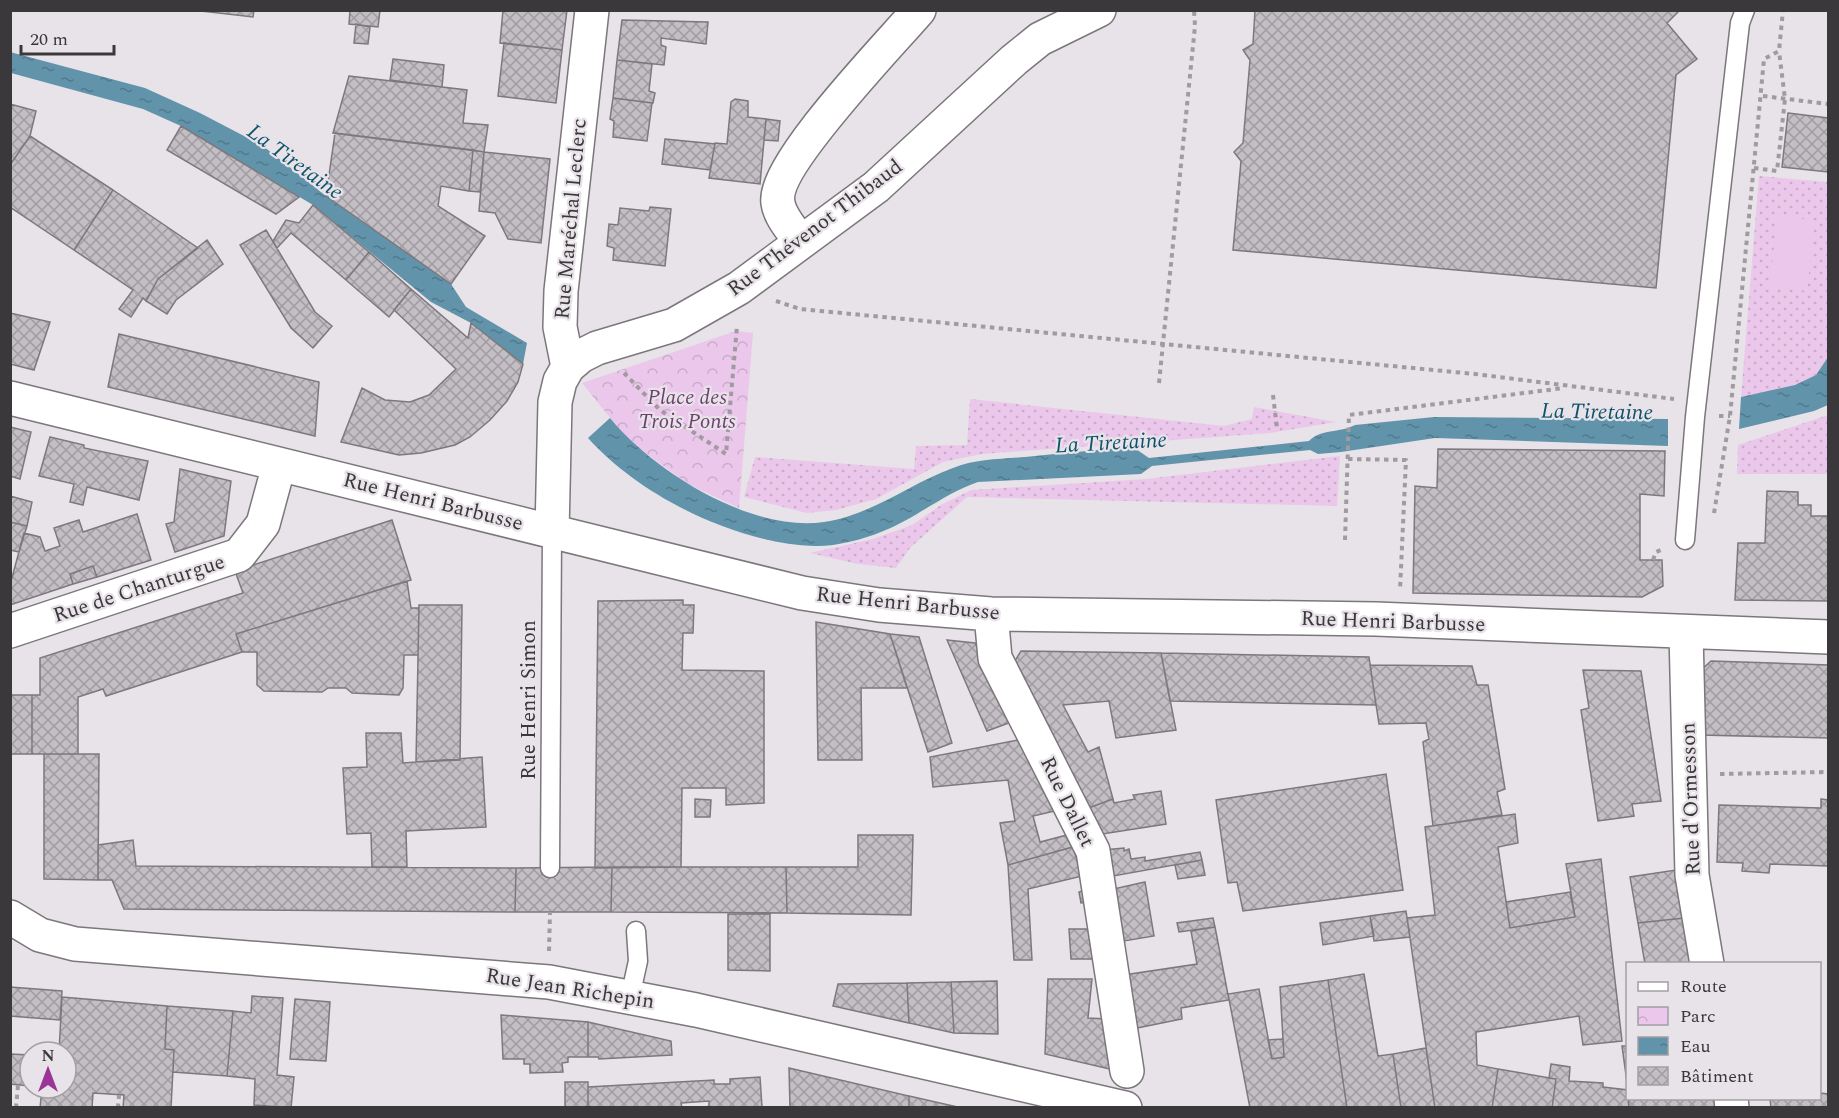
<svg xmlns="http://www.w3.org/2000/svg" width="1839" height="1118" font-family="Spectral,serif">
	<defs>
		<pattern id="grass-dots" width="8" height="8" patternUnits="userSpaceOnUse" patternTransform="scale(1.5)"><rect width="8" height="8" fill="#eac7eb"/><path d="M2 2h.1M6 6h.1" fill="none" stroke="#caacca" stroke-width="1.8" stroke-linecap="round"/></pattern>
		<pattern id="park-crowns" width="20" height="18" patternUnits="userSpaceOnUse" patternTransform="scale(1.5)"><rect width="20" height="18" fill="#eac7eb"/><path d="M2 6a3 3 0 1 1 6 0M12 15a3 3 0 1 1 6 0" fill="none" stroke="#caacca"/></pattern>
		<pattern id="water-ripples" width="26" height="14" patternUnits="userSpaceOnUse" patternTransform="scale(1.5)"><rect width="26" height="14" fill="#6193ab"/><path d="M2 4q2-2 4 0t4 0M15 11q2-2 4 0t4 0" fill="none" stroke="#51798c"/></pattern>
		<pattern id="building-cross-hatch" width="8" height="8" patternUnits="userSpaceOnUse" patternTransform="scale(1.5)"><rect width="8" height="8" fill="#c3bec3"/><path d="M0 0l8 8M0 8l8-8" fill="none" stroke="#a09ba0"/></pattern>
	</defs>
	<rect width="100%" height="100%" fill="#e8e3e8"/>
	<path fill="url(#grass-dots)" d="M1759 176 1828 182V357L1816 375 1795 385 1741 397Z
		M970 399 1224 426 1252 419 1254 407 1336 422 1270 433 981 454 943 462 876 499 836 510 807 513 744 497 755 457 914 469 916 446 967 445Z
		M1828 415V474H1737L1738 445Z
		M1340 456 1337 506 967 497 910 548 896 568 858 564 810 553 873 539 912 525 941 505 971 490 1146 479Z"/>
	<path fill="url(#park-crowns)" d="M736 331 753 333 739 508 688 484 628 440 582 383Z"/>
	<path fill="#eac7eb" d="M1777 216 1815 220 1807 291 1770 287Z"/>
	<path fill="url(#water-ripples)" d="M10 52 145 88 200 113 263 146 326 196 451 284 466 307 527 343 523 364 471 323 431 302 313 205 181 126 143 109 11 73Z
		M1828 357V405L1814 411 1739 429 1741 397 1795 385 1816 375Z
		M1434 417 1668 419V446L1435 438 1341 452 1318 454 1310 450 1152 466 1141 474 978 482C943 494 915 519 881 532 862 540 833 547 814 546 735 543 640 496 588 438L610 418C653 471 752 533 824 522 872 515 909 484 953 468 975 459 1001 459 1025 457 1061 453 1097 450 1133 447L1149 458 1309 441C1320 429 1340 433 1355 425Z"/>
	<path fill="url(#building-cross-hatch)" stroke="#7d787d" stroke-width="1.5" d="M192 10H254L253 17Z
		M350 10H380L378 27 349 24Z
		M503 10H567L562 50 500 43Z
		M1255 10H1680L1667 23 1697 59 1676 75 1656 288 1233 250 1241 161 1234 152 1243 143 1250 60 1243 50 1253 44Z
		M622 20 708 22 706 44 661 38V45L666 47 664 65 617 60Z
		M356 24 370 27 368 44 354 43Z
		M504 43 562 50 556 103 498 96Z
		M393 59 444 65 442 87 390 80Z
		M617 60 652 64 649 91 655 93 653 103 613 98Z
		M349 76 467 90 463 123 488 125 484 152 333 133Z
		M613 98 652 103 647 141 613 137 614 121 610 119Z
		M735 99 748 101V117L766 119 760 184 709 178 715 143 727 144 731 102Z
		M10 104 36 111 30 136 10 165Z
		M1788 113 1828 118V172L1782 167Z
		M766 119 780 121 778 141 764 140Z
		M181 126 299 197 276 214 167 150Z
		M335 133 473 150 469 191 441 186 438 206 485 236 451 284 326 196Z
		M30 136 113 190 74 250 10 207V165Z
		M665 139 715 144 710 170 662 164Z
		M473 150 484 152 480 192 469 191Z
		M484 152 550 159 541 243 508 239 495 213 479 211Z
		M113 190 198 248 158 279 146 301 143 298 131 317 119 309 133 290 74 250Z
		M313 205 369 252 346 280 291 233 277 248 273 241 286 220 299 223Z
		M650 207 671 209 665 266 613 260 614 248 607 246 609 224 618 225 620 208 649 211Z
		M266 230 315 312 332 326 313 348 291 328 240 245Z
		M207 240 223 264 176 300 167 314 146 301 158 279Z
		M369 252 411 289 389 317 346 280Z
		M411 289 468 338 471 323 523 364 518 382 507 401 490 420 470 437 455 445 421 453 399 455 341 442 362 388 385 400 410 402 429 395 456 369 394 310Z
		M10 313 50 322 34 370 10 364Z
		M119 334 319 382 315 436 108 387Z
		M10 427 31 432 20 479 10 476Z
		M50 437 84 445V448L148 461 139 500 87 487 83 505 70 502 74 484 39 476Z
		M1438 449 1665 451 1664 496 1640 494V560H1662L1663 586 1642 597 1413 593 1415 486 1437 488Z
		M180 469 231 481 224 536 175 552 166 524 174 522Z
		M1767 491 1798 492V505H1811V516H1828V601L1735 600 1738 543H1765Z
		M10 496 32 502 27 526 10 522Z
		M137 514 151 560 97 577 93 566 70 574 73 584 10 605V585L24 533 40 537 45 551 60 546 54 528 79 520 83 532Z
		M392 520 411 580 236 634 242 652 106 696 103 689 78 697V754H32V695H40V658L243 593 235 571Z
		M10 522 27 526 19 552 10 550Z
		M93 566 97 577 73 584 70 574Z
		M407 581 411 608H419L418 655H404L403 688 399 695 352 693 346 688H328L322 692 264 691 257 685V652H242L236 634Z
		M683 600V605H694L693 633H683L682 670 764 671V803L726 805V788H682L681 867 595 868 598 601Z
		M419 605H462L460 760 416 762Z
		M816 622 890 634 907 688H861L862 760H818Z
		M890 634 919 637 952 743 928 752Z
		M947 640 975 643 1014 721 987 731Z
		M1021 651 1161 653 1176 730 1116 738 1109 701 1063 705 1088 752 1099 747 1113 799 1083 810 1013 664Z
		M1161 653 1369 657 1376 705 1170 701Z
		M1711 661 1828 665V738L1700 735 1699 672Z
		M1370 665 1472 666 1477 685H1488L1505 789 1497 792 1502 815 1433 826 1423 742 1429 739 1426 723 1379 724Z
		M1583 670 1641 671 1661 801 1632 804 1634 816 1598 821 1581 710 1589 708Z
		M10 695H32V754H10Z
		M366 733H401L403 763 482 757 486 827 406 831 407 867H372L371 833 347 834 343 768 367 767Z
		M1023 739 1059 810 1033 816 1040 842 1071 834 1076 846 1008 865 1000 823 1015 821 1008 780 933 787 930 757Z
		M44 754H99L98 880 44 879Z
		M1386 774 1403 890 1243 911 1237 882 1228 883 1216 800Z
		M1161 791 1166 824 1096 835 1083 810 1113 799 1114 803 1135 799 1133 795Z
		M695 799 711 800 710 817H695Z
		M1821 799 1828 800V866L1770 864 1769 873 1742 871 1743 863 1717 862 1719 805 1821 808Z
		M1515 814 1518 843 1498 847 1510 928 1575 917 1566 864 1601 859 1622 1041 1583 1045 1579 1016 1476 1032 1477 1065 1498 1069 1492 1108H1435L1407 918 1435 915 1425 827Z
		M858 835H913L911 915 787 913 786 867H858Z
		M133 840 136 866 516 868 515 912 124 909 112 880H98V845Z
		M1073 847 1082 876 1028 889 1032 960H1014L1008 865Z
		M1124 848V851L1129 849 1131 859 1145 857V861L1200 852 1202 860 1108 877 1103 850Z
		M1202 860 1205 875 1178 879 1175 865Z
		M612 867H786L787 913 611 912Z
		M612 867 611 912H515L516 868Z
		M1676 870 1684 918 1638 923 1630 877Z
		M1145 882 1154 936 1118 942 1109 890Z
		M1086 890 1089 902 1081 903 1079 892Z
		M1570 892 1575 917 1510 928 1506 902Z
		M1406 911 1410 937 1374 941 1370 916Z
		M728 914H770V971L728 970Z
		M1370 916 1374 936 1323 945 1320 923Z
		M1213 918 1215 927 1179 932 1177 923Z
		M1684 918 1691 964H1645L1638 923Z
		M1215 927 1229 1000 1181 1008 1182 1019 1132 1029 1124 975 1197 964 1191 931Z
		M1069 929H1095L1099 959H1071Z
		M1364 974 1378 1056 1393 1054 1401 1108H1347L1328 980Z
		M1048 979H1092L1088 1018 1107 1019 1114 1070 1045 1054Z
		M1328 980 1347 1108H1250L1228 994 1259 989 1272 1059 1284 1057 1280 987Z
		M997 981 998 1034 954 1033 951 982Z
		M951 982 954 1033 909 1023 907 983Z
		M907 983 909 1023 833 1006 838 984Z
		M10 987 62 991 60 1020 10 1016Z
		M252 996 283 998 277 1075 294 1077 291 1108 254 1105 255 1079 227 1076 233 1011 251 1013Z
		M62 997 167 1006 165 1049 174 1050 171 1108H123L124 1095 93 1093 92 1108H40L42 1088H66V1052H59Z
		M295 999 330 1002 326 1061 290 1059Z
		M167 1006 233 1011 227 1076 173 1072 174 1050 165 1049Z
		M501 1015 588 1022V1057H568V1062L562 1063 563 1072 530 1073V1064H524V1059H503Z
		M588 1022 671 1041 672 1055 599 1059 598 1057H588Z
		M1283 1039 1284 1057 1272 1059 1268 1040Z
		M1622 1046H1628V1090Z
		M1426 1048 1435 1108H1401L1393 1054Z
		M10 1054 30 1055V1086L10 1084Z
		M1551 1064 1570 1067 1569 1081 1603 1083V1087L1628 1090 1629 1108H1552L1556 1079 1549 1078Z
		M789 1068 909 1096V1108H790Z
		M1498 1069 1556 1079 1552 1108H1492Z
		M760 1077 762 1107 704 1108 709 1106V1101L681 1103 682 1108H588V1087L714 1080V1084H730V1079Z
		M565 1082H588V1108H565Z
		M1820 1093 1828 1094V1108H1771L1770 1098H1820Z
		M909 1096 962 1108H909Z
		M1628 1098H1714L1715 1108H1629Z"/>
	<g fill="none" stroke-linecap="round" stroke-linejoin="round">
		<g stroke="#7b777b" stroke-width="21">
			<path id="lane" d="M1685 540 1695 417 1740 23 1745 10
				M550 868 552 532
				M630 997 638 961 636 931"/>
		</g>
		<g stroke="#7b777b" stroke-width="36">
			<path id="street" d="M801 242C793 231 780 217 778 203 771 166 891 43 919 10
				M568 367 560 327 561 291 592 10
				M10 398 802 593 879 605 991 614 1376 619 1828 637
				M552 532 555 402 560 381 568 367 581 356 597 348 674 325 739 288 876 187 1014 60 1040 39 1099 10
				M991 614 995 658 1093 851 1127 1071
				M10 631 239 555 263 524 279 465
				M1686 633 1692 875 1707 964
				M1731 1098 1732 1108"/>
		</g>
		<g stroke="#7b777b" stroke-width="36">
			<path id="secondary" d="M10 917 40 935 75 944 549 982 696 1010 1125 1108"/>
		</g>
		<path stroke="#9f9b9f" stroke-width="4" stroke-dasharray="4.5 4.5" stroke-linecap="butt" d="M1763 96 1828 104
			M1754 168 1777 171 1785 99 1779 51
			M776 301 800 309 1475 374 1674 399
			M624 373 660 410 726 454 737 326
			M1159 383 1195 26 1194 10
			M1273 395 1277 428
			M1719 416H1730
			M1348 459 1406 460 1400 590
			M1714 513 1730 416 1764 59 1779 51 1783 10
			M1345 540 1349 415 1564 388
			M1653 560 1656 552 1663 549
			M1720 774 1828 772
			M549 951 550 912
			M16 1108 18 1085
			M118 1108 119 1095"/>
		<use href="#lane" stroke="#fff" stroke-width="18"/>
		<use href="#street" stroke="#fff" stroke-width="33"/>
		<use href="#secondary" stroke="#fff" stroke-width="33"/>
	</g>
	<g text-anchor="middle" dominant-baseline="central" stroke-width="4.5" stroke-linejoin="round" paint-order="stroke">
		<g font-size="21" fill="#3b383b" stroke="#e8e3e8">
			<text transform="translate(571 219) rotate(-85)">Rue Maréchal Leclerc</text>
			<text transform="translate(815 228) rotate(-37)">Rue Thévenot Thibaud</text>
			<text transform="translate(433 502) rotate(14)">Rue Henri Barbusse</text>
			<text transform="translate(139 589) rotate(-18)">Rue de Chanturgue</text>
			<text transform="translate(908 604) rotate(6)">Rue Henri Barbusse</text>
			<text transform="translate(1393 622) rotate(2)">Rue Henri Barbusse</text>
			<text transform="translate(529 700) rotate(-90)">Rue Henri Simon</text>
			<text transform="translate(1691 799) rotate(-92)">Rue d'Ormesson</text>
			<text transform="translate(1067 802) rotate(64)">Rue Dallet</text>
			<text transform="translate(570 989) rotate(9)">Rue Jean Richepin</text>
		</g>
		<g font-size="21" font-style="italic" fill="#6e4070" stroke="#e8e3e8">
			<text x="687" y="398">Place des<tspan x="687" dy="24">Trois Ponts</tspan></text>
		</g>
		<g font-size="22" font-style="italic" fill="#0f526c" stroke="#e8e3e8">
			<text transform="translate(295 162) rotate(36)">La Tiretaine</text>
			<text transform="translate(1597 412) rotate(1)">La Tiretaine</text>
			<text transform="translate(1111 443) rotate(-3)">La Tiretaine</text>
		</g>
	</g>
	<rect width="1839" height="1118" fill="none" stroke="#3b383b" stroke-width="24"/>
	<rect x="1626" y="962" width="195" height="138" fill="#e8e3e8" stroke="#a39fa3" stroke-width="1.5"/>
	<rect x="1638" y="982" width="30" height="9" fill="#ffffff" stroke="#a39fa3" stroke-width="1.5"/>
	<text x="1680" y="992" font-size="18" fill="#3b383b">Route</text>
	<rect x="1638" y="1007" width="30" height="18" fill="url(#park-crowns)" stroke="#a39fa3" stroke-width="1.5"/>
	<text x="1680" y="1022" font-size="18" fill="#3b383b">Parc</text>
	<rect x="1638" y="1037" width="30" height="18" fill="url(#water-ripples)" stroke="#a39fa3" stroke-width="1.5"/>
	<text x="1680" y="1052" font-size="18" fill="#3b383b">Eau</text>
	<rect x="1638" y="1067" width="30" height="18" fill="url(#building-cross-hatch)" stroke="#a39fa3" stroke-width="1.5"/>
	<text x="1680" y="1082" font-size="18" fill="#3b383b">Bâtiment</text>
	<g transform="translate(48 1070)"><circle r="28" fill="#e8e3e8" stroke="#a39fa3" stroke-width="1.5"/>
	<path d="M0-4.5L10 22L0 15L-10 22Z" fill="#9a3499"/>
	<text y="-9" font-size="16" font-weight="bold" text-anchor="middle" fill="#3b383b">N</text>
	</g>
	<path d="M21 45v9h93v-9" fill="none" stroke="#3b383b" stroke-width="3"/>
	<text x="30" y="45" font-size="18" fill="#3b383b" stroke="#e8e3e8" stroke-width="4.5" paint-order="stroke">20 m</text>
</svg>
